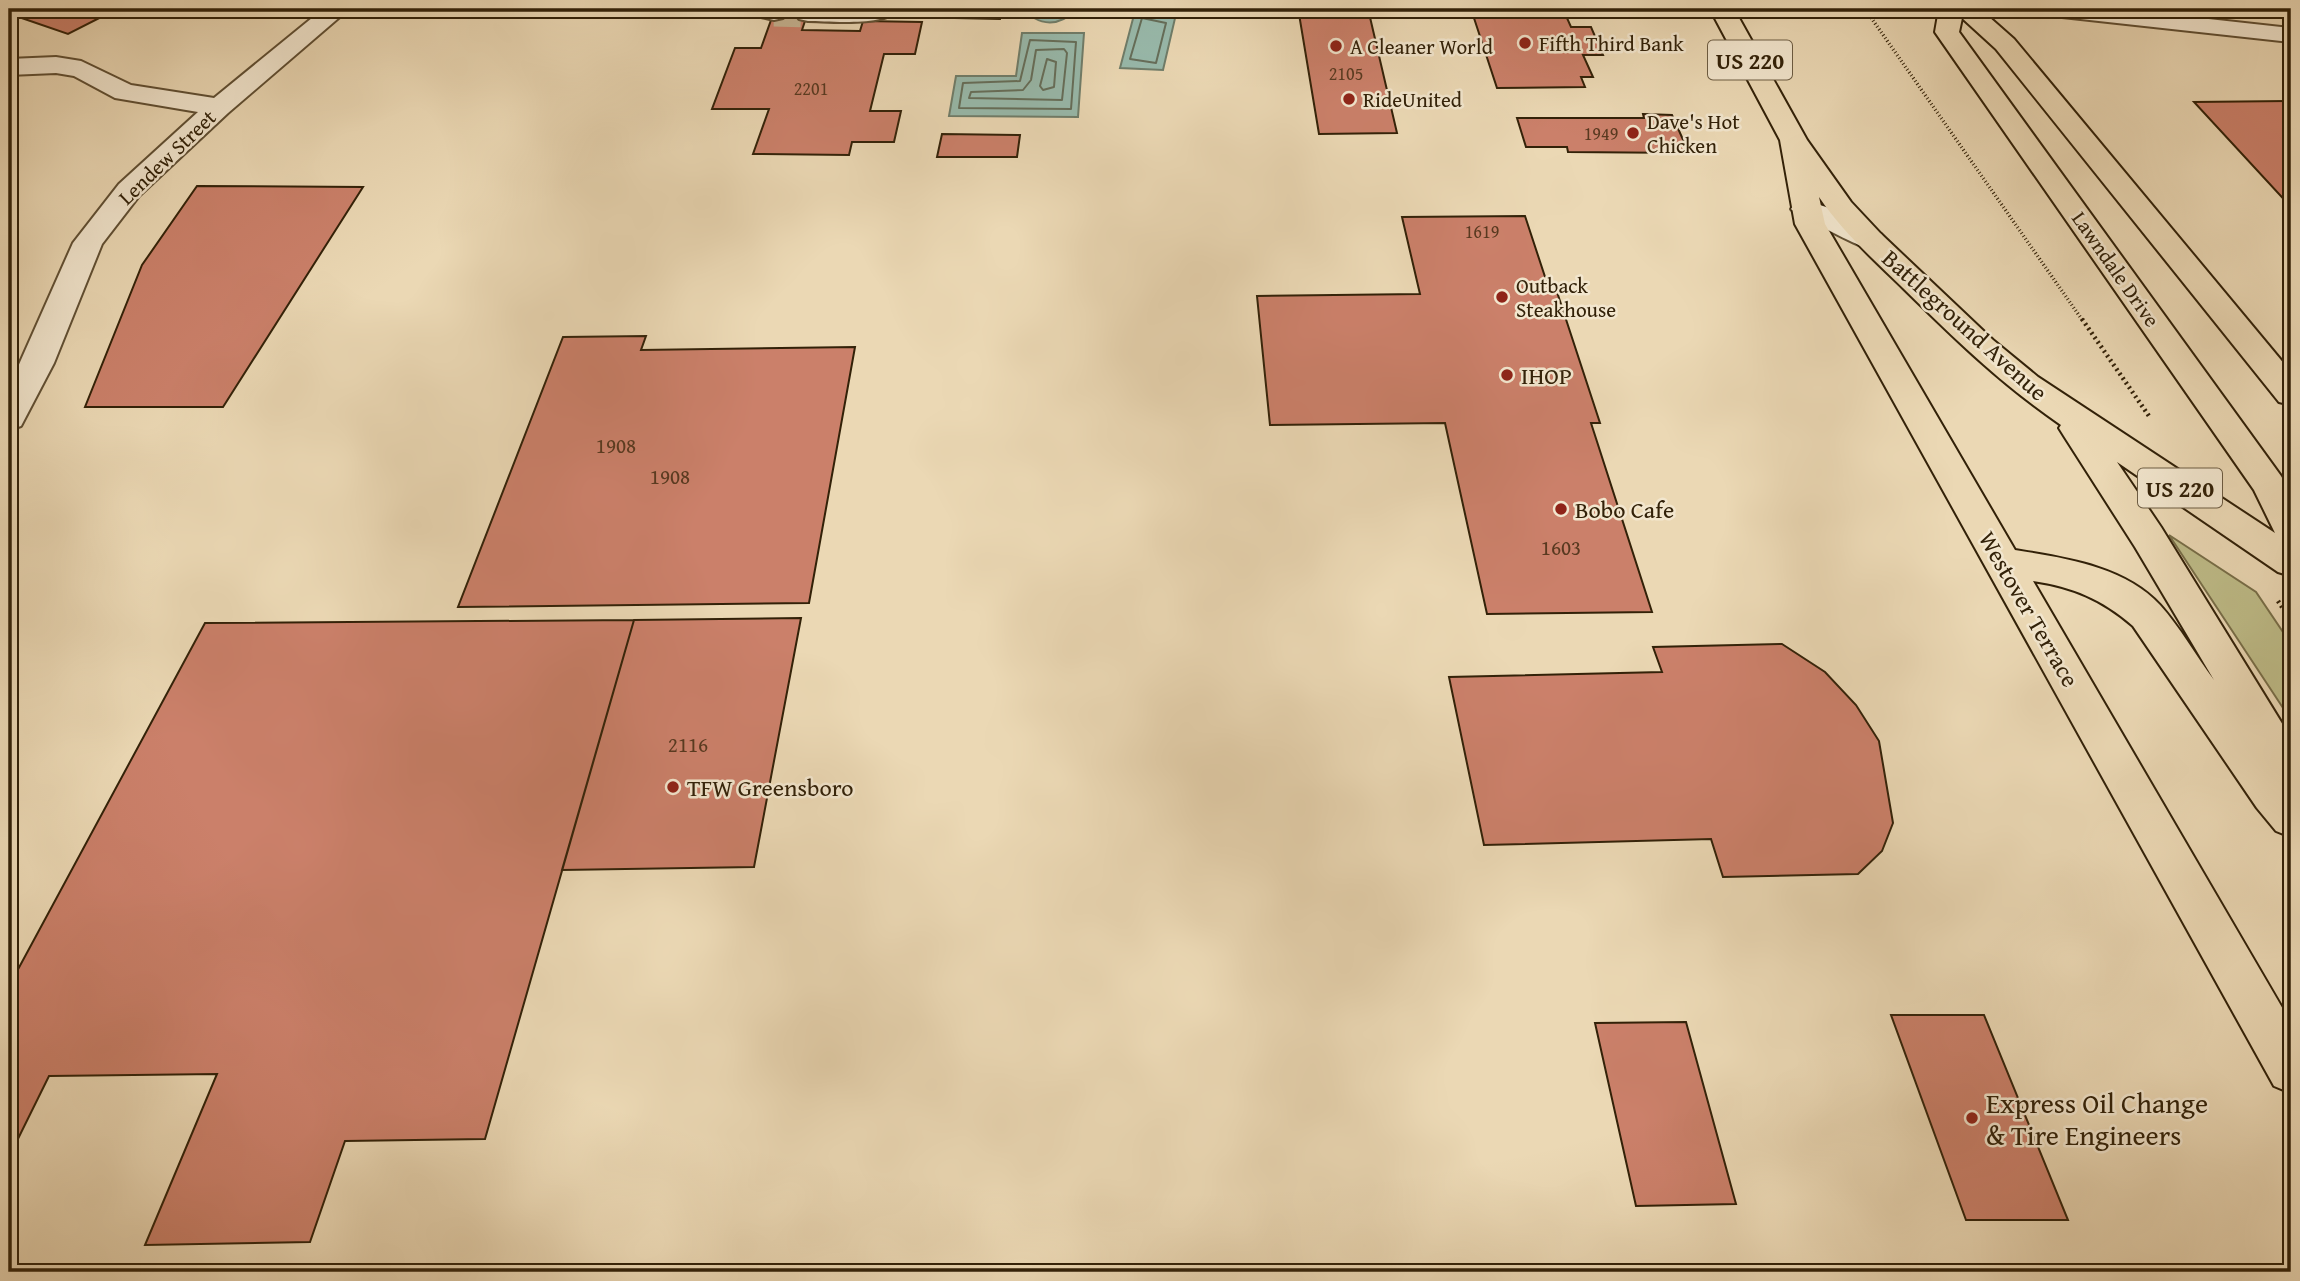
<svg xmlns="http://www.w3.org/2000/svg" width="2300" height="1281" font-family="'Gentium Book Plus',serif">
	<rect width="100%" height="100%" fill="#ebd8b4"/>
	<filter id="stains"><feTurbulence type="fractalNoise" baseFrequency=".00286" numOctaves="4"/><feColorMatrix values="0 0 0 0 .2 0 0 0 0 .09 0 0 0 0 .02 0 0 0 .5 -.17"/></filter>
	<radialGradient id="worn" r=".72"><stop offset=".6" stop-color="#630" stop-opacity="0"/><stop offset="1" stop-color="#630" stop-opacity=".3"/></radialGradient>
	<path fill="#bebc88" stroke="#786e48" stroke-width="2" d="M2169 535 2256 592 2291 644V720Z"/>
	<path fill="#98baac" stroke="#6f7d6a" stroke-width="2" d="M1039 9H1077C1065 21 1050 27 1034 18L1032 14Z
		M1135 11 1176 14 1163 70 1120 68Z
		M1022 33H1084L1078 117 949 116 956 76H1016Z"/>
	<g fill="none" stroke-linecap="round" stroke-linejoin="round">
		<path stroke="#656e5a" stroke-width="2" d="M1142 18 1166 23 1156 63 1130 59Z
			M1030 40 1076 42 1071 109 959 108 963 83 1020 81Z
			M1064 49 1067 53 1062 100 969 98 971 92 1023 90 1031 80 1036 50Z
			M1047 59 1056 62 1054 87 1043 90 1040 86Z"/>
	</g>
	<path fill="#cb806a" stroke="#322108" stroke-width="2" d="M20 9H117L68 34 10 14Z
		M775 9H809L802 30 860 31 863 21 922 22 915 54H884L870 111H901L894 142H852L849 155 753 154 769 109H712L735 48H761Z
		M959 9H1002L1000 19 956 18Z
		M1477 9H1563L1571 27H1591L1603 55H1583L1593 77H1581L1585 87 1497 88 1472 12Z
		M1369 13 1397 133 1319 134 1299 14Z
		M2291 101V207L2194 102Z
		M1643 114 1672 115 1689 153 1568 152 1567 147H1526L1517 118H1644Z
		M942 134 1020 135 1017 157H937Z
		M197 186 363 187 223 407H85L142 265Z
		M1525 216 1550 292H1557L1600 423H1591L1652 612 1487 614 1445 423 1270 425 1257 296 1420 294 1402 217Z
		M646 336 641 350 855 347 809 603 458 607 563 337Z
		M801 618 754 867 562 870 634 620Z
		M634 620 485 1139 345 1141 310 1242 145 1245 217 1074 49 1076 9 1157V986L205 623Z
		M1782 644 1825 672 1856 705 1879 741 1893 823 1882 851 1858 874 1723 877 1711 839 1484 845 1449 677 1662 672 1653 647Z
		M1891 1015H1984L2068 1220H1966Z
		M1686 1022 1736 1204 1636 1206 1595 1023Z"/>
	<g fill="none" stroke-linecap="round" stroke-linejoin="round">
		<path stroke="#c6b392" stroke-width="27" stroke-dasharray="27 14" stroke-linecap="butt" d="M774 13 808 14"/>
		<g stroke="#604f33" stroke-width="4">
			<path id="minor" d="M323 9H349L228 113 139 196 102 244 54 363 21 426 9 430V387L73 243 119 184 198 112 115 98 74 76 56 73 9 75V59L56 57 81 61 131 85 214 98Z
				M745 9H783L786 13 783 18 774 20 748 14Z
				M800 9H899C886 27 829 21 808 21L799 19 796 14Z
				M2041 9H2118L2291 28V42L2053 16 2044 14Z
				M1805 200 1838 211 1881 234 1886 240 1881 246C1880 247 1872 249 1870 249 1863 249 1794 213 1791 209L1795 203Z"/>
		</g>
		<g stroke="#322108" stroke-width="4">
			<path id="major" d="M1710 9H1734L1807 140 1851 202 1881 234 1993 340 2038 377 2275 533 2254 490 1935 32 1939 9H1980L2014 39 2291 372V405L2279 402 1996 49 1962 18 1959 32 2281 476 2291 494V542L2288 541 2291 544V576L2278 572 2117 462 2161 527 2291 738V837L2276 831 2257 808 2133 626C2102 599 2073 587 2033 581L2291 1023V1093L2274 1086 1795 224 1780 140ZM1819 197C1842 231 1873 259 1903 288 1955 339 2001 384 2061 425L2059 428 2064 436 2135 547 2214 680C2196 656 2180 627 2160 605 2124 566 2064 558 2015 550L1825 224Z"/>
		</g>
		<path stroke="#322108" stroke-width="3.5" stroke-dasharray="1 2.5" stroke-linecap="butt" d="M1865 9 2083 321"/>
		<path stroke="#322108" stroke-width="4.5" stroke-dasharray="2 3.5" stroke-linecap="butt" d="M2082 319 2149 416
			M2278 601 2291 621"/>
		<use href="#minor" fill="#f2e6ce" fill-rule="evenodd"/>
		<use href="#major" fill="#ebd8b4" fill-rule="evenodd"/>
	</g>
	<g fill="#8f2418" stroke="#f2e6ce" stroke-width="2.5">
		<circle cx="1525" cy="43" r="7"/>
		<circle cx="1336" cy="46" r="7"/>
		<circle cx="1349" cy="99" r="7"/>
		<circle cx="1633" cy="133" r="7"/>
		<circle cx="1502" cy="297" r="7"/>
		<circle cx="1507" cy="375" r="7"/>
		<circle cx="1561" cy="509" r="7"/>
		<circle cx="673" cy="787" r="7"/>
		<circle cx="1972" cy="1118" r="7"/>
	</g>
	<g text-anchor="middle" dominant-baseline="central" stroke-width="5" stroke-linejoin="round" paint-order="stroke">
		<g font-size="18" fill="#583920">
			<text x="1346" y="73">2105</text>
			<text x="811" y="88">2201</text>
			<text x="1601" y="133">1949</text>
			<text x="1482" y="231">1619</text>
		</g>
		<g font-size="21" fill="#322108" stroke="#f2e6ce" text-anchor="start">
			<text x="1539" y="43">Fifth Third Bank</text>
			<text x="1350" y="46">A Cleaner World</text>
			<text x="1363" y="99">RideUnited</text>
			<text x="1647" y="121">Dave's Hot<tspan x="1647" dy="24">Chicken</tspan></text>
			<text x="1516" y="285">Outback<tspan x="1516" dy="24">Steakhouse</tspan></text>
		</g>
		<g font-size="21" fill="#322108" stroke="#f2e6ce">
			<text transform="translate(167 157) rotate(-44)">Lendew Street</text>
			<text transform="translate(2116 269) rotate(55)">Lawndale Drive</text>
		</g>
		<g font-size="21" fill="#583920">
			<text x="616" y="445">1908</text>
			<text x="670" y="476">1908</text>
			<text x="1561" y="547">1603</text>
			<text x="688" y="744">2116</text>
		</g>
		<g fill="#f2e6ce" stroke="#6c5c43" stroke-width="2">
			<rect x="1708" y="40.5" width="84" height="39" rx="5"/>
			<rect x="2138" y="468.5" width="84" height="39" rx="5"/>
		</g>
		<g font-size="23" font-weight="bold" fill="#322108">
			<text x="1750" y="60">US 220</text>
			<text x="2180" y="488">US 220</text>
		</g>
		<g font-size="24" fill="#322108" stroke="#f2e6ce">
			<text transform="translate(1965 325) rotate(42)">Battleground Avenue</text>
			<text transform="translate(2029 609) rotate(60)">Westover Terrace</text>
		</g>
		<g font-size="24" fill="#322108" stroke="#f2e6ce" text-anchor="start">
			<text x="1521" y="375">IHOP</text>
			<text x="1575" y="509">Bobo Cafe</text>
			<text x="687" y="787">TFW Greensboro</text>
		</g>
		<g font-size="28" fill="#322108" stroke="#f2e6ce" text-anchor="start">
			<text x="1986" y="1102">Express Oil Change<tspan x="1986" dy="32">&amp; Tire Engineers</tspan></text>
		</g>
	</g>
	<rect width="2300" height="1281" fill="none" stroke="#ebd8b4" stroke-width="35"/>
	<rect x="10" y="10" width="2279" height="1260" fill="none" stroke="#322108" stroke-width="3.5"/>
	<rect x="18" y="18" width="2265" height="1246" fill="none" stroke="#322108" stroke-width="2"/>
	<rect width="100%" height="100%" filter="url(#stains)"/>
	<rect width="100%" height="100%" fill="url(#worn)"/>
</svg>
